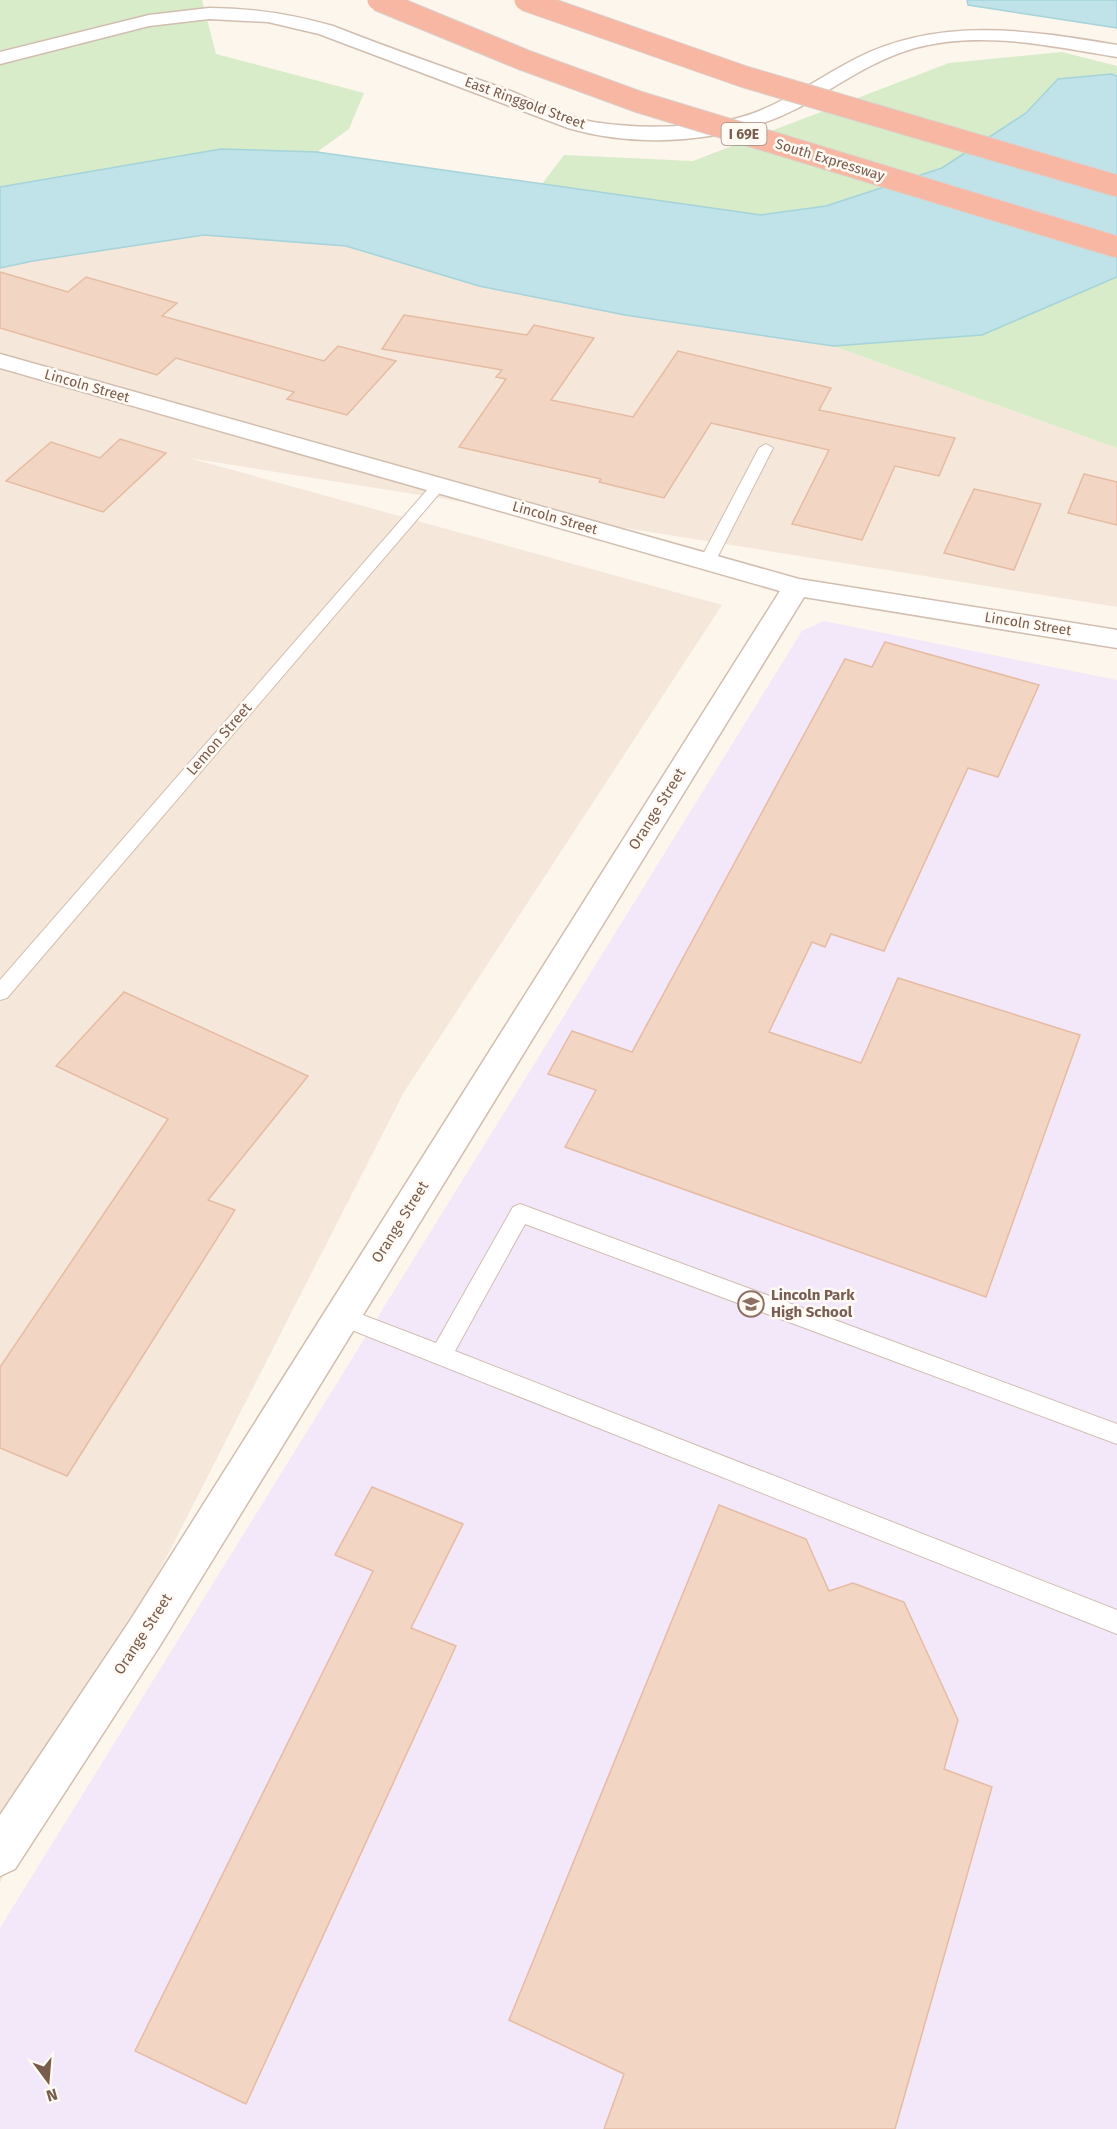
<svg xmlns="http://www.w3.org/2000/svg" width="1117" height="2129" font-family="'Fira Sans',sans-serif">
	<rect width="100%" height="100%" fill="#fdf6ec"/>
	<path fill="#f5e8da" d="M204 235 346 246 479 286 625 315 833 346 1117 448V607L189 458 722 605 404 1092 0 1883V268L33 261Z"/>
	<path fill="#f3e8fa" d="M824 621 1117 680V2129H0V1928L802 631Z"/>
	<path fill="#d8ecc9" d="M0 0H202L216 54 364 93 349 129 317 152 221 149 0 187Z
		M1062 52 1117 66V76L1111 74 1058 79 1026 113 942 168 826 206 761 215 542 184 564 155 693 161 949 63Z
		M1117 277V448L833 346 982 335Z"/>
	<path fill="#bfe3e8" stroke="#a5d3da" stroke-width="1.5" d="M967 0H1117V28L968 5Z
		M1111 74 1117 76V277L982 335 833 346 625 315 479 286 346 246 204 235 33 261 0 268V187L221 149 317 152 761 215 826 206 942 168 1026 113 1058 79Z"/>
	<path fill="#f3d5c3" stroke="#e6bba3" stroke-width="1.5" d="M0 272 68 292 86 277 177 303 162 316 324 361 338 346 396 361 347 415 287 399 294 392 176 358 157 375 0 328Z
		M404 315 527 335 534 325 594 338 551 400 633 417 678 351 831 388 819 410 955 438 939 476 895 466 862 540 792 524 829 450 711 423 664 498 599 482 601 479 459 447 506 379 496 377 502 370 382 349Z
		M120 439 166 453 103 512 6 481 51 442 100 458Z
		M1084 474 1117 482V525L1068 513Z
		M974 489 1041 504 1014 570 944 553Z
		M885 642 1039 685 998 777 968 768 884 951 831 934 825 947 812 942 769 1032 861 1063 898 978 1080 1035 986 1297 565 1147 596 1090 548 1074 572 1031 632 1052 845 659 872 667Z
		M124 992 308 1076 208 1200 235 1210 67 1476 0 1448V1367L168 1119 56 1066Z
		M372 1487 463 1524 411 1628 456 1646 246 2104 135 2051 373 1571 335 1555Z
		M719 1505 806 1539 829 1591 853 1583 904 1602 958 1720 944 1769 992 1787 895 2129H604L624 2074 509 2020Z"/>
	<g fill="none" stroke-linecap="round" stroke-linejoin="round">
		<g stroke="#d1beb0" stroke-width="2">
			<path id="lane" d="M766 444 773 448 715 562 712 565H702L699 562 759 448Z
				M439 481 446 485 444 488 7 998 0 1000V980L434 482Z
				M520 1204 1117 1424V1444L525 1224 455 1351 1117 1610V1634L334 1323 331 1316 334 1309 342 1307 436 1343 513 1207Z"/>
		</g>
		<g stroke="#d1beb0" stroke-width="3">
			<path id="street" d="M209 8C252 8 291 14 333 26 391 49 449 69 508 90 535 101 564 117 593 122 637 129 685 128 729 120 775 111 814 80 855 59 939 16 1028 30 1117 45V57C1052 46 980 30 915 48 872 60 836 87 798 108 731 143 639 149 568 128L319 34 268 22 209 19 149 26 0 64V52L149 15Z
				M0 354 799 579 1117 630V648L804 597 159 1647 15 1869 0 1876V1815L131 1619 780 591 0 368Z"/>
		</g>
		<use href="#lane" fill="#fff" fill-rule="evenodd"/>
		<use href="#street" fill="#fff" fill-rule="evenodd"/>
		<g stroke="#dad1cd" stroke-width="23" stroke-linecap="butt">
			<path id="highway-bridge" d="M378 0 524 60 639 102 1117 247
				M525 0 745 77 1117 186"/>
		</g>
		<use href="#highway-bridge" stroke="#f7b7a3" stroke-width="21"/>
	</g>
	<defs>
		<g id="school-ring" transform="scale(1.35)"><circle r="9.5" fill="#fffaf3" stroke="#8d6e63" stroke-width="1.5"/><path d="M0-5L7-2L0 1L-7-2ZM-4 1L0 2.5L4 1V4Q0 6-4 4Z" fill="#8d6e63"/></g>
	</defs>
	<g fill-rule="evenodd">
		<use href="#school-ring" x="751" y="1304"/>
	</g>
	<g text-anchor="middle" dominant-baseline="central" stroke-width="5" stroke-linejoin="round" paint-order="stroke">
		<g font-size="14" fill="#7a5c4d" stroke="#fffaf3">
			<text transform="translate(525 103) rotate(20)">East Ringgold Street</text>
			<text transform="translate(830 160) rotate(17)">South Expressway</text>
			<text transform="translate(87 386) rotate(16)">Lincoln Street</text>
			<text transform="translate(555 518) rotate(16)">Lincoln Street</text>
			<text transform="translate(1028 624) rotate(9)">Lincoln Street</text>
		</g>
		<rect fill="#fffaf3" stroke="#a28b7f" stroke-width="1.5" x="721.5" y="123" width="45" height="22" rx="4.5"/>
		<g font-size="14" font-weight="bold" fill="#7a5c4d">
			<text x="744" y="134">I 69E</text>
		</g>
		<g font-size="15" fill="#7a5c4d" stroke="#fffaf3">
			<text transform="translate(219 739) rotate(-49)">Lemon Street</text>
			<text transform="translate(657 809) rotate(-58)">Orange Street</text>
			<text transform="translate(400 1222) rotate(-58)">Orange Street</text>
			<text transform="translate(143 1634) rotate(-57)">Orange Street</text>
		</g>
		<g font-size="15" font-weight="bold" fill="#785e54" stroke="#fffaf3" text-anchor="start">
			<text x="771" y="1295">Lincoln Park<tspan x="771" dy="17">High School</tspan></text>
		</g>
	</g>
	<g transform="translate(48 2081) rotate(164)" stroke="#fffaf3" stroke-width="4.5" paint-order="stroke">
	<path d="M0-4.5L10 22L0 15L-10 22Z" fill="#7a5c4d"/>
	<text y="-9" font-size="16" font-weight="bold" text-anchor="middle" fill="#7a5c4d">N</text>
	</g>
</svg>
